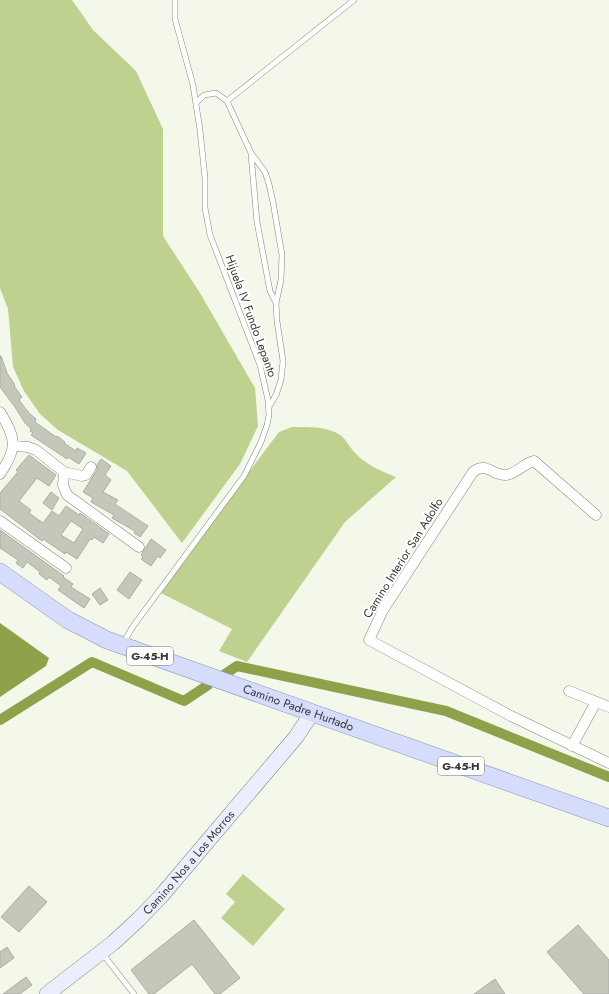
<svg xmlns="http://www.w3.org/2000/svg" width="609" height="994" font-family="Jost,sans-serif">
	<rect width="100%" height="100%" fill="#f3f8ea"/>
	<path fill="#bed18e" d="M0 0H72L93 30 136 71 163 129V236L200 293 255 388 258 426 240 464 182 543 127 471 58 430 40 414 24 391 13 367 8 309 0 288Z
		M292 427C307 427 327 426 340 435 347 440 350 448 356 454 367 465 381 471 396 477L345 522 247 662 219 651 232 629 159 592 279 432Z
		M243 874 285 909 253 946 221 918 235 902 226 894Z"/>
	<path fill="#8da24a" d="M0 623 49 658 46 666 0 697Z"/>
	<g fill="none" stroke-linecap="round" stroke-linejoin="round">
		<path stroke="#8da24a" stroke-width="10" d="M225 674 237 666 446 711 609 777
			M0 720 92 662 184 701 208 685"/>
	</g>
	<path fill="#c4c8bb" stroke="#abafa2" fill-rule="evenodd" d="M0 356H1L7 373 15 385 14 386 22 397 19 400 29 413 36 419 35 422 56 437 57 436 65 442 64 443 76 451 77 448 86 453 79 464 68 457 67 459 31 435 33 433 30 431 31 429 25 423 15 407 0 387Z
		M29 455 56 475 49 486 37 478 19 501 31 510 29 513 43 523 52 511 59 516 66 506 79 515 80 513 109 534 103 543 94 537 92 540 90 539 77 559 66 552 65 554 43 539 42 541 0 509V493L18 472 16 470ZM71 521 83 529 74 543 61 535Z
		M101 459 111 466 105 475 111 480 103 492 118 500 115 504 148 526 140 537 134 533 135 531 112 518 114 515 91 502 93 498 83 492 97 470V465Z
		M51 492 59 498 52 510 43 503Z
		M0 530 64 576 63 577 73 584 71 587 90 599 84 608 58 590 61 586 49 577 47 580 39 574 40 572 27 562 23 568 16 563 18 560 0 548Z
		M151 539 166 550 160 558 158 556 151 566 141 559 143 557 141 555Z
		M130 572 142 580 129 599 117 590Z
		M100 588 108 600 100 605 92 594Z
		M29 886 47 902 19 932 1 917Z
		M194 920 240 978 220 994H215L192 964 154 994H149L131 970Z
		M578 925 609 960V994H584L547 952Z
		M7 947 14 958 0 968V952Z
		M26 977 32 985 20 994H3Z
		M495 979 505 994H474Z"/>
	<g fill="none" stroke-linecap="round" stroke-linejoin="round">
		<g stroke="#82867a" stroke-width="6">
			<path id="lane" d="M227 101 354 0
				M196 103 204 95 216 93 227 101 251 153 265 172 269 184 273 202 282 255 281 280 276 303 277 321 283 361 281 380 276 395 269 407
				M251 154 257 222 270 291 276 303
				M123 643 134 625 244 476 261 442 267 425 269 415 268 400 260 365 210 235 205 208V178L200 130 193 85 175 19V0
				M102 953 134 994"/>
		</g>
		<g stroke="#82867a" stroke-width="11">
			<path id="street" d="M0 412C16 438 18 448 0 474
				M14 446 28 447 36 450 64 472 63 485 67 495 139 547
				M64 472 82 476 86 475 91 467
				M596 515 534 461C524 463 516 474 506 475 493 476 486 461 473 472L383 610 369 640 511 716 609 763
				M0 521 66 568
				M569 691 609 707
				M572 746 596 702"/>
		</g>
		<g stroke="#82867a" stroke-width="16">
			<g id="secondary">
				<path id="s1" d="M47 994 113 943 139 919 162 895 296 737 312 713"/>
			</g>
		</g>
		<g stroke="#8d94b3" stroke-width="18">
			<g id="primary">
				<path id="s2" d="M0 572 68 620 107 640 609 818"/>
			</g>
		</g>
		<use href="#lane" stroke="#fff" stroke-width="5"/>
		<use href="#street" stroke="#fff" stroke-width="10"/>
		<use href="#secondary" stroke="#ebeefd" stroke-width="15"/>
		<use href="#primary" stroke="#d6dcfb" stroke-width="17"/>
	</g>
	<g text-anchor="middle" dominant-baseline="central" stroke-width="4" stroke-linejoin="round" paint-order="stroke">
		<g fill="#fff" stroke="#747471" stroke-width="1">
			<rect x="127" y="647" width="46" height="18" rx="3"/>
			<rect x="438" y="757" width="46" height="18" rx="3"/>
		</g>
		<g font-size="11" font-weight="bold" fill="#383934">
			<text x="150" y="656">G-45-H</text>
			<text x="461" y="766">G-45-H</text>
		</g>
		<g font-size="12" fill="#383934" stroke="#fff">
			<text transform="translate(251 316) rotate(70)">Hijuela IV Fundo Lepanto</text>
			<text transform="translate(403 558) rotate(-58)">Camino Interior San Adolfo</text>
			<text stroke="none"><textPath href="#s2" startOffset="330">Camino Padre Hurtado</textPath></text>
			<text stroke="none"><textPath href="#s1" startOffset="194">Camino Nos a Los Morros</textPath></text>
		</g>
	</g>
</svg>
